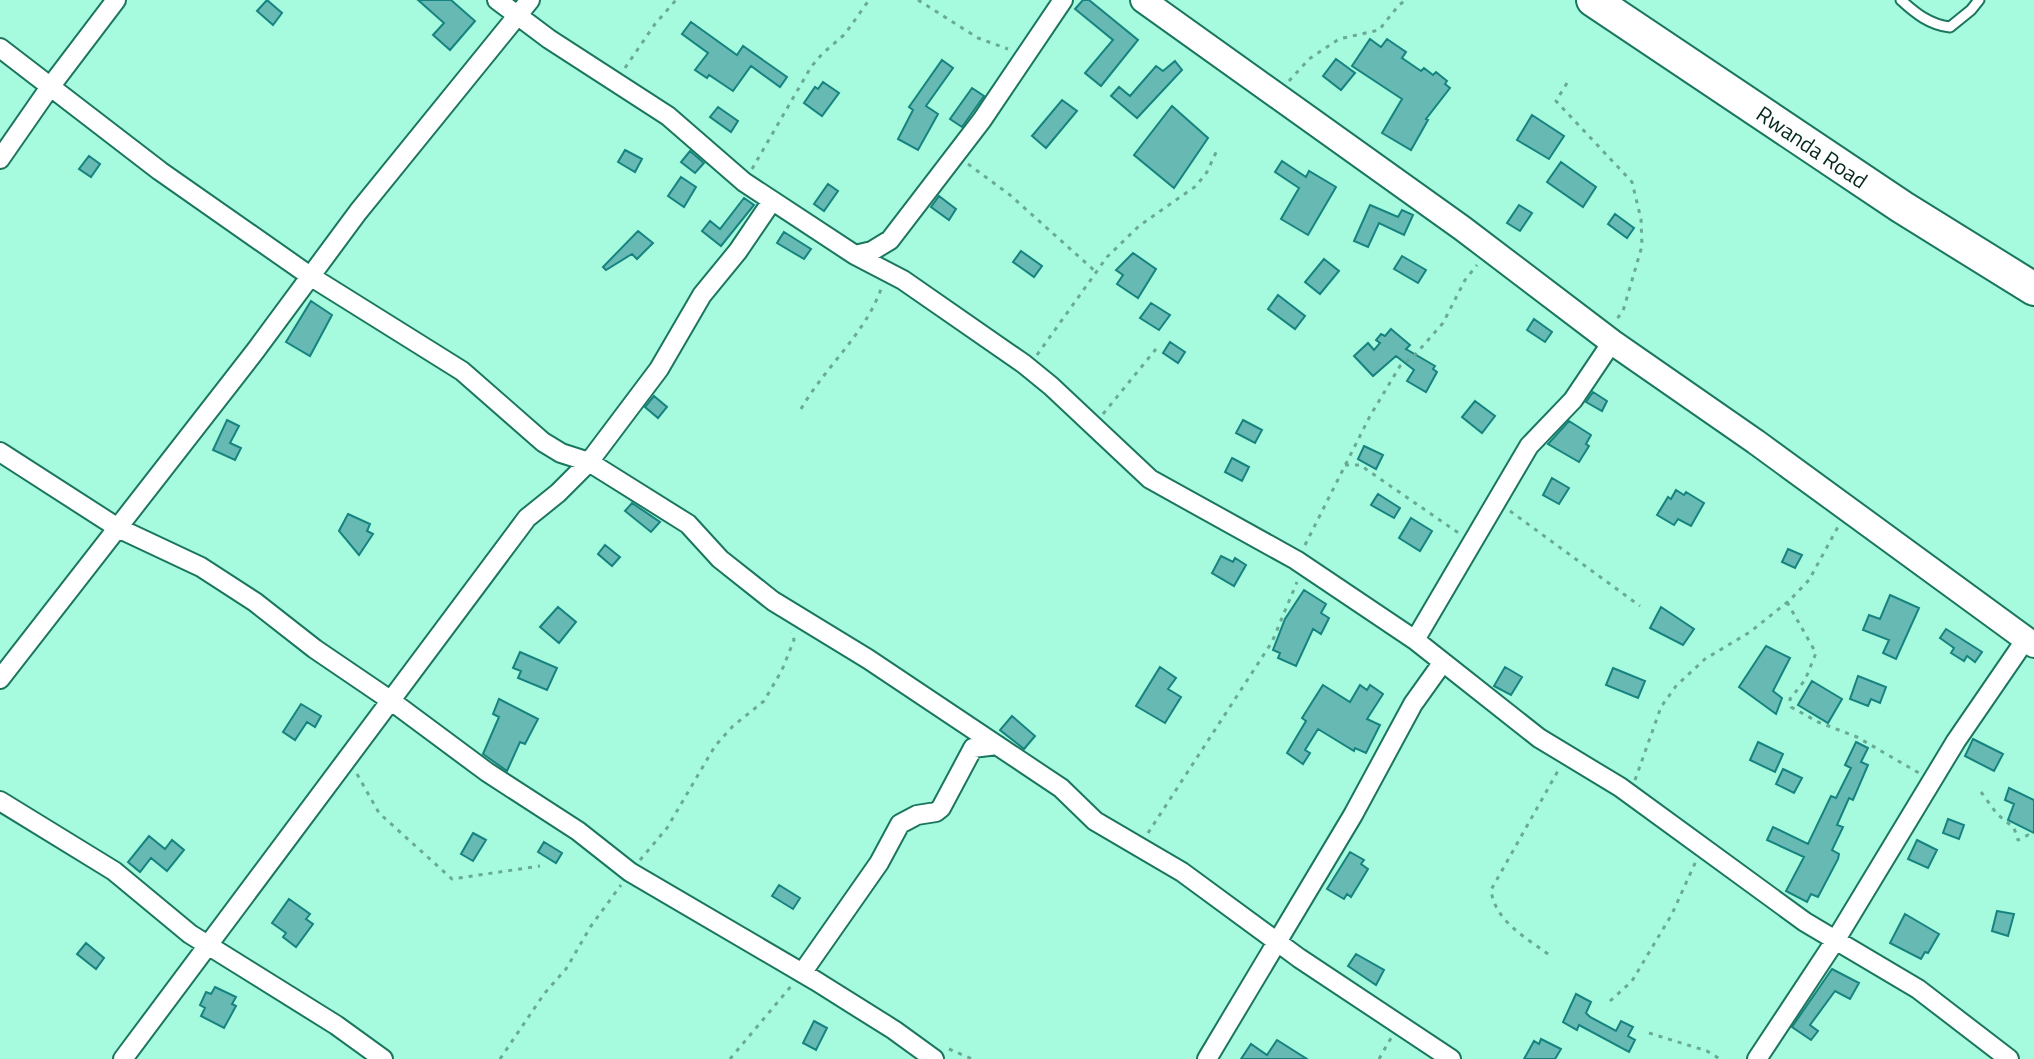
<svg xmlns="http://www.w3.org/2000/svg" width="2034" height="1059" font-family="'Titillium Web',sans-serif">
	<rect width="100%" height="100%" fill="#a6fade"/>
	<path fill="#67b9b4" stroke="#16837f" stroke-width="2" d="M267 0 282 13 273 25 257 11Z
		M418 0H451L475 21 450 50 433 35 444 23Z
		M1083 0H1089L1138 40 1101 86 1085 73 1113 40 1075 9Z
		M691 22 737 55 743 46 787 77 780 87 751 66 733 91 709 75 707 78 695 70 708 53 682 34Z
		M1370 39 1381 47 1387 39 1406 52 1402 58 1421 71 1424 68 1433 75 1436 72 1447 81 1445 84 1450 88 1426 119 1428 120 1411 150 1382 133 1402 99 1352 66Z
		M1336 59 1355 73 1341 90 1323 76Z
		M942 60 953 68 926 106 938 114 918 150 898 139 913 110 909 107Z
		M1175 61 1182 70 1137 118 1111 96 1119 87 1130 96 1156 66 1163 71Z
		M823 82 839 93 822 116 804 103 815 87 818 89Z
		M972 88 984 96 962 127 950 119Z
		M1062 100 1077 111 1046 148 1032 136Z
		M1172 106 1208 138 1174 188 1134 155Z
		M718 107 738 121 731 132 710 117Z
		M1532 115 1564 136 1549 159 1517 140Z
		M625 150 642 159 635 172 618 162Z
		M690 151 704 163 695 173 681 162Z
		M89 156 100 164 91 177 79 169Z
		M1282 161 1306 177 1309 171 1336 187 1308 235 1281 219 1299 188 1275 172Z
		M1561 162 1596 187 1583 207 1547 182Z
		M681 177 696 187 684 207 668 196Z
		M828 184 838 191 824 211 814 204Z
		M939 196 956 209 949 220 931 207Z
		M744 198 754 205 721 246 702 231 710 221 720 229Z
		M1370 205 1398 217 1402 210 1413 215 1404 235 1379 223 1368 247 1354 241Z
		M1519 205 1532 213 1520 231 1507 223Z
		M1615 214 1634 228 1627 238 1608 224Z
		M638 231 653 243 637 259 632 254 606 270 603 267Z
		M784 232 811 249 804 259 777 243Z
		M1021 251 1042 266 1034 277 1013 262Z
		M1133 253 1156 269 1138 298 1117 284 1123 275 1116 270Z
		M1402 256 1426 270 1418 283 1394 269Z
		M1324 259 1339 271 1320 294 1305 282Z
		M1278 295 1305 316 1295 329 1268 309Z
		M311 301 332 315 310 356 286 342Z
		M1151 303 1170 315 1159 330 1140 318Z
		M1534 319 1552 332 1545 342 1527 330Z
		M1391 329 1410 345 1406 349 1435 366 1433 369 1437 372 1426 392 1407 381 1414 370 1396 356 1373 376 1354 356 1368 343 1374 350 1380 343 1376 340 1381 334 1385 336Z
		M1170 342 1185 352 1178 363 1163 353Z
		M1593 392 1607 401 1602 411 1586 402Z
		M654 396 667 407 658 418 645 407Z
		M1475 401 1495 416 1482 433 1462 417Z
		M227 420 239 426 230 443 241 448 235 460 213 450Z
		M1243 420 1262 430 1255 443 1236 433Z
		M1569 421 1591 435 1586 444 1589 446 1579 462 1548 444Z
		M1364 446 1383 455 1376 469 1358 459Z
		M1232 458 1249 467 1242 481 1225 472Z
		M1552 478 1569 488 1559 504 1543 495Z
		M1676 490 1684 495 1686 492 1704 503 1691 526 1678 519 1674 525 1657 515 1668 497 1671 499Z
		M1378 494 1400 508 1394 518 1371 505Z
		M632 503 660 522 651 532 625 511Z
		M348 514 370 524 367 531 373 534 359 555 339 531Z
		M1411 518 1432 531 1420 551 1399 538Z
		M605 545 620 557 612 566 598 554Z
		M1788 549 1802 555 1795 568 1782 562Z
		M1221 556 1233 562 1235 558 1246 565 1234 586 1212 573Z
		M1304 590 1326 604 1321 613 1329 618 1321 634 1313 629 1296 666 1278 658 1280 653 1273 650 1285 619Z
		M1890 595 1919 608 1896 659 1883 653 1889 640 1863 630 1869 615 1880 619Z
		M558 607 576 622 559 643 540 627Z
		M1661 607 1694 629 1683 645 1650 628Z
		M1946 629 1982 652 1975 662 1967 656 1964 661 1951 653 1954 648 1940 638Z
		M1766 646 1790 658 1773 691 1782 698 1776 714 1739 687Z
		M520 652 557 668 547 690 518 678 521 671 513 668Z
		M1160 667 1176 678 1168 689 1181 697 1165 723 1136 706Z
		M1505 667 1522 677 1511 695 1494 686Z
		M1613 668 1645 681 1638 698 1606 685Z
		M1858 676 1886 687 1880 703 1871 699 1868 706 1850 699Z
		M1812 681 1842 699 1828 723 1798 705Z
		M1323 685 1350 702 1360 685 1367 690 1370 685 1383 694 1367 719 1380 725 1366 753 1355 748 1354 751 1318 729 1305 750 1310 753 1303 764 1287 753 1306 721 1302 718Z
		M499 699 538 719 525 744 520 742 507 771 483 754 499 717 493 714Z
		M301 704 321 716 315 727 307 722 295 740 283 732Z
		M1012 716 1035 736 1024 749 1000 730Z
		M1973 739 2003 754 1994 771 1965 756Z
		M1758 742 1783 754 1775 772 1750 760Z
		M1856 742 1868 748 1861 762 1868 765 1853 800 1849 798 1837 825 1843 827 1832 850 1839 854 1838 859 1818 897 1811 894 1807 902 1786 891 1804 857 1767 840 1773 827 1808 844 1831 796 1836 798 1851 768 1845 765Z
		M1783 769 1802 778 1794 793 1776 784Z
		M2009 788 2034 800V833L2008 820 2014 804 2005 800Z
		M1948 819 1964 825 1959 839 1943 833Z
		M473 833 486 840 473 861 461 854Z
		M149 836 165 849 172 840 184 850 167 871 151 858 140 872 128 862Z
		M1917 840 1937 850 1928 868 1908 859Z
		M544 842 562 853 556 863 538 852Z
		M1350 852 1364 860 1361 864 1368 869 1351 897 1347 894 1344 899 1327 889Z
		M779 885 800 898 793 909 772 896Z
		M289 899 310 914 306 919 313 924 296 947 283 937 286 933 272 923Z
		M1997 911 2014 914 2008 936 1992 931Z
		M1905 914 1939 934 1928 953 1925 952 1921 959 1890 943Z
		M86 943 104 958 96 969 77 954Z
		M1356 954 1384 970 1376 985 1348 966Z
		M1832 969 1859 983 1850 999 1835 991 1810 1025 1818 1031 1811 1040 1792 1027Z
		M215 987 236 997 232 1004 236 1006 224 1028 201 1016 205 1008 200 1005 206 992 211 994Z
		M1576 994 1591 1002 1586 1013 1590 1017 1616 1031 1621 1021 1633 1027 1628 1036 1635 1040 1629 1052 1579 1025 1577 1030 1563 1022Z
		M814 1021 827 1028 816 1050 803 1043Z
		M1541 1039 1561 1049 1555 1059H1524L1534 1041 1539 1044Z
		M1277 1040 1307 1059H1241L1251 1044 1267 1055Z"/>
	<g fill="none" stroke-linecap="round" stroke-linejoin="round">
		<g stroke="#1b765f" stroke-width="13">
			<path id="lane" d="M1901 0C1915 13 1930 25 1950 27L1971 10 1979 0"/>
		</g>
		<g stroke="#1b765f" stroke-width="22">
			<path id="street" d="M497 0 549 39 668 116 744 182 855 255 903 280 1024 364 1051 386 1150 479 1296 560 1415 640 1539 738 1620 787 1805 922 1918 989 2009 1059
				M0 48 160 171 310 276 462 371 543 442 561 453 589 462 688 524 720 559 773 601 868 659 1061 788 1095 821 1182 872 1299 958 1451 1059
				M0 159 50 87 116 0
				M855 255 872 251 890 240 982 120 1063 0
				M0 452 118 528 201 567 255 602 315 649 390 700 487 772 578 831 630 872 816 981 894 1030 934 1059
				M1415 640 1529 446 1573 400 1612 342
				M0 679 256 350 358 212 530 0
				M0 801 114 871 190 934 336 1025 383 1059
				M802 973 879 863 900 824 917 815 936 812 941 808 973 748 997 745
				M123 1059 527 518 558 493 589 462 659 369 702 295 738 251 772 201
				M1207 1059 1353 815 1413 704 1443 662
				M1757 1059 1835 941 1956 741 2026 639"/>
		</g>
		<g stroke="#1b765f" stroke-width="28">
			<path id="secondary" d="M1143 0 1462 228 1612 342 1756 442 2034 645"/>
		</g>
		<g stroke="#1b765f" stroke-width="36">
			<path id="highway" d="M1593 0 1902 207 2034 289"/>
		</g>
		<path stroke="#68aa95" stroke-width="3" stroke-dasharray="4 6" stroke-linecap="butt" d="M918 0 978 38 1008 49
			M625 68 655 24 676 0
			M1289 81 1309 59 1339 39 1379 30 1399 5 1406 0
			M1567 83 1556 101 1632 182 1641 219 1642 246 1623 311 1616 320
			M968 164 1010 195 1096 272
			M752 169 811 67 822 54 845 34 869 0
			M1037 355 1107 257 1139 226 1196 186 1207 172 1218 148
			M801 409C825 367 865 334 881 289
			M1103 414 1156 349
			M1345 465H1360L1460 534
			M1510 511 1640 606
			M1305 545 1370 416 1400 366 1413 357 1443 323 1465 280 1477 265
			M1787 602 1816 653 1805 680 1790 699 1791 707 1818 722 1857 737 1919 773
			M357 774 379 813 452 879 540 866
			M1635 780 1661 707 1676 686 1705 659 1750 632 1790 600 1809 580 1839 525
			M1981 792 1997 814 2014 828 2018 840 2028 835 2034 838
			M1148 833 1272 642 1297 582
			M640 860 667 828 715 746 733 726 764 701 782 670 794 640 792 632
			M1548 954C1525 937 1495 921 1491 890L1559 769
			M1610 1001 1632 981 1672 914 1696 861
			M1649 1033 1707 1051 1720 1059
			M949 1049 972 1059
			M500 1059 544 994 566 969 591 926 621 885
			M730 1059 792 985
			M1379 1059 1391 1038"/>
		<use href="#lane" stroke="#fff" stroke-width="9"/>
		<use href="#street" stroke="#fff" stroke-width="18"/>
		<use href="#secondary" stroke="#fff" stroke-width="24"/>
		<use href="#highway" stroke="#fff" stroke-width="32"/>
	</g>
	<g text-anchor="middle" dominant-baseline="central" stroke-width="6" stroke-linejoin="round" paint-order="stroke">
		<g font-size="22" fill="#03281e" stroke="#fff">
			<text transform="translate(1812 147) rotate(34)">Rwanda Road</text>
		</g>
	</g>
</svg>
